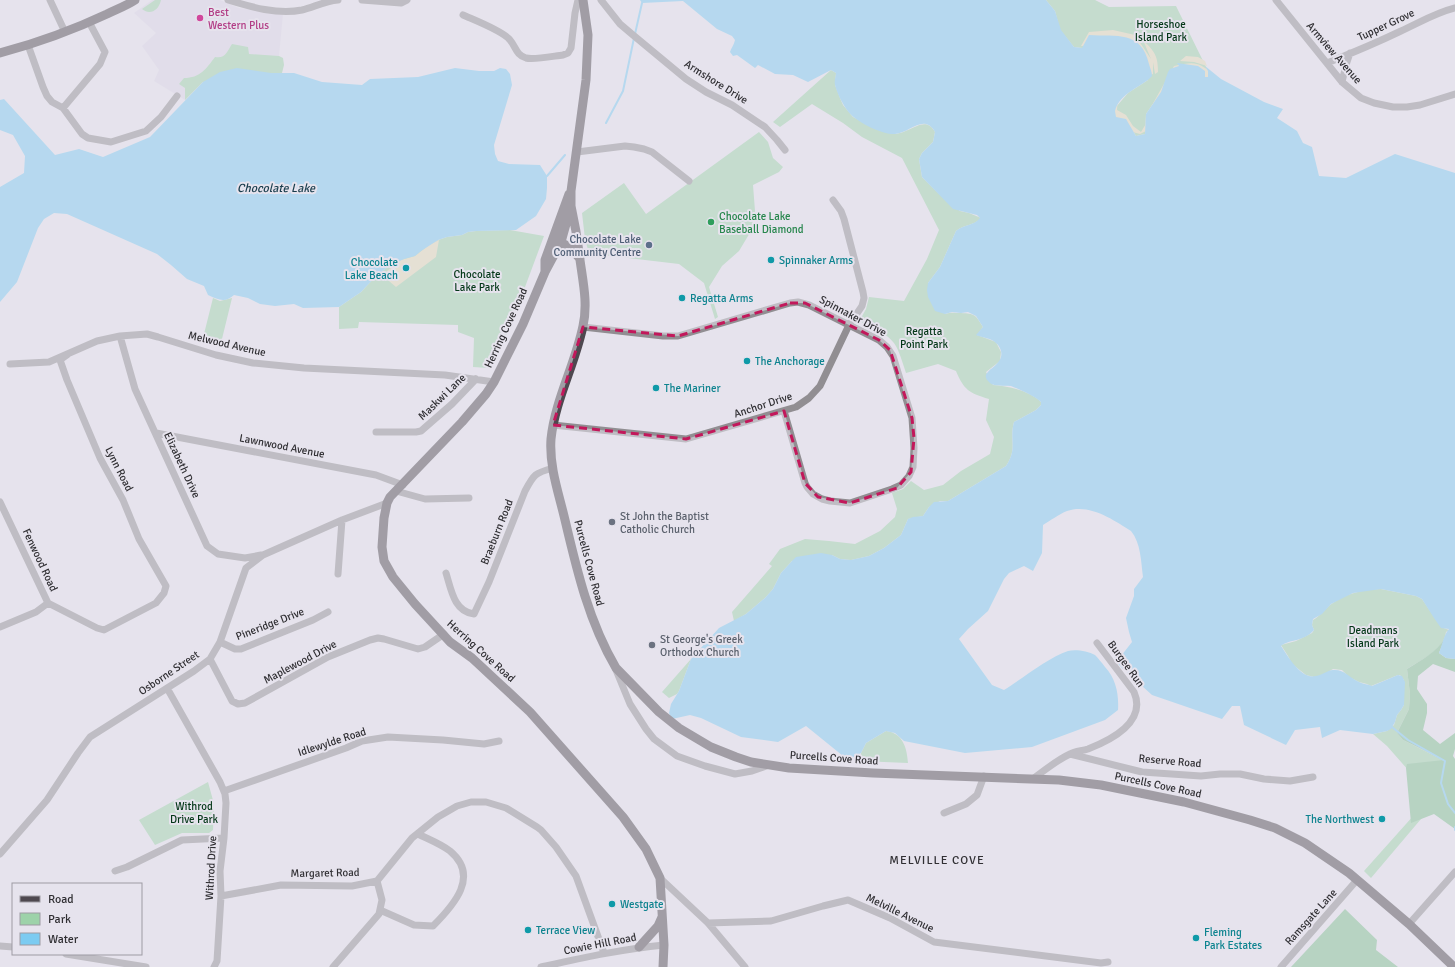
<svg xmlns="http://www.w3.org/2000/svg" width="1455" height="967" font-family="Signika,sans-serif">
	<rect width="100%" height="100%" fill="#e6e3ed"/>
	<path fill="#dcd6e6" d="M152 0H220L239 8 283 14 279 56 282 73H271L203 82 185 100 154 81 159 70 142 46 156 33 134 13Z"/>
	<path fill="#9dd2a9" d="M155 0H161C159 10 150 16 142 9Z
		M1046 0H1095L1109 7 1176 6 1208 71 1179 66 1146 114 1145 134 1136 136 1130 126 1116 117V107L1128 93 1148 80 1082 48 1074 47 1060 30 1055 11Z
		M232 44 248 47 249 54 279 56 283 58 284 65 282 73H271L203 82 185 100V88L179 84 184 78C200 78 206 69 215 57 225 59 227 52 232 44Z
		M831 70 836 73 835 85 840 98 843 105 853 117 863 122 896 134C900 133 904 132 908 130 919 125 928 119 935 132L933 142 922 153 919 159 922 177 939 194 960 211 969 213 981 218C974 226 964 224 956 231L940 267 928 283 945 314C951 312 954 313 961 313 975 314 975 314 983 327L977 335 996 342 1001 352 1000 361 986 372 993 385C1008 386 1030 391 1041 402V405L1036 410 1014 422C1009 440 1018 448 1006 466L948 501H940L929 507 923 516 908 519 901 535 884 548 869 556 851 560 840 559 832 555 792 561 781 573 773 589 765 598 746 614 734 621 732 612 772 566 769 564 780 549 805 539 829 541 855 544 880 531 895 517 897 509 892 493 903 489 911 481 924 490 943 485 961 471 990 454 994 437 986 420 989 399C969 393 964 390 956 371L938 364 906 373C895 338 895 339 862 323L861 318 866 309 869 297 904 301 927 259 939 230 902 158 862 137 843 123 812 104 780 127 773 122Z
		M759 132 768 142 773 158 783 167 779 172 753 185 755 211 751 231 739 251 722 266 709 287 718 317 715 319 704 283 679 264 594 254 590 257 585 239 582 213 624 183 646 214Z
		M510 230 544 236 509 330 489 368 473 367 474 338 458 332V325L359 322 358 328 339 329V307L361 292 377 275 389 266 438 240 447 237 462 235 468 232 476 231Z
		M213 298 220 301 232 298 221 343 203 338Z
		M1381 589 1416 596 1422 599 1441 627 1449 630 1446 632C1444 650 1421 660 1407 669L1410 694 1409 709 1397 733 1403 740 1445 761 1432 806 1371 878 1364 871 1431 796 1387 746 1373 734 1387 731 1394 725 1397 715 1401 710 1404 705V680L1400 675H1398L1371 686 1367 684 1359 682 1349 677 1342 670 1333 669 1323 675 1314 677 1306 675 1292 664 1288 656 1281 645 1296 641 1312 633 1314 630 1312 625 1313 620C1320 616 1324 610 1330 605 1344 594 1363 589 1381 589Z
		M691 659 679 691 677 694 669 698 662 692Z
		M886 731C903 733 907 748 908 763L860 761 861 753 866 743Z
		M208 782 214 804 213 830 209 833H182L155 845 139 820Z"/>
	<path fill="#7ebe8f" d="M1445 638 1439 653 1446 658 1455 659V672L1433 664 1418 676 1417 689 1427 704V713L1423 730 1440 744 1455 733V749L1453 756 1455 759V829L1434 814 1411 823 1406 768 1407 764 1444 760 1403 740 1397 733 1409 709 1410 694 1407 669C1421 660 1436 653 1445 638Z
		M1345 909 1377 940 1376 950 1398 967H1291Z"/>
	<path fill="#e5dbb6" d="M1113 30 1135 35 1151 59 1143 40C1155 52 1158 56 1158 72L1155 74 1153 62V74L1143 78 1118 97 1117 110 1126 115 1133 126 1141 132 1147 122 1151 107 1174 66C1196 61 1198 62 1216 76L1148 130 1140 134 1118 128 1099 45 1081 46 1089 32Z
		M1186 56 1198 57 1205 61 1207 66 1194 62 1180 61Z
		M439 240 436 257 396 287 382 275 401 260 415 256 429 245Z"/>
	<path fill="#7ccbf1" d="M640 0H1046L1055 11 1061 30 1074 47 1082 48 1089 35C1117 37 1141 30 1149 64 1150 68 1152 72 1152 76 1141 88 1120 92 1115 111L1116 117 1126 119 1136 136 1145 134 1146 114 1161 92 1168 72 1170 69 1179 66 1177 63 1198 66 1205 71V77H1208V71L1205 66 1221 79 1264 102 1283 109 1277 118 1297 131 1303 143 1312 147 1319 176 1346 178 1395 154 1455 173V659L1446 658 1439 653C1442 646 1444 634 1449 629L1441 628 1434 618 1422 599 1416 596 1381 589 1353 593 1331 604 1322 614 1313 619 1312 625 1314 630C1304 642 1289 639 1281 646 1288 656 1301 680 1316 676 1322 675 1328 670 1333 670 1344 669 1349 677 1357 681 1362 684 1367 684 1372 686L1398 675 1402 676 1405 682 1404 705 1401 710 1397 715 1395 722 1391 729 1387 731 1373 734 1340 730 1322 738 1320 727 1295 730 1286 745 1244 725 1240 706H1232L1222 719 1152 695 1121 667 1114 659 1115 656H1121L1132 642 1129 632 1126 618 1134 596V589L1143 577C1141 562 1141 543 1131 531 1114 520 1089 503 1067 511 1059 514 1050 521 1043 525L1042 553 1033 571 1024 566 1009 573 1004 579 988 611 968 629 959 639 992 685 1004 690C1022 679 1049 657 1068 651 1075 649 1088 651 1095 655 1098 658 1102 663 1105 667 1116 679 1119 694 1118 710L1105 720 1032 747 965 753 904 741 895 733 886 731 866 743 861 753 848 760 806 726 778 742 741 737 701 718 690 715 672 719 669 713 671 704 679 691 691 659 719 628 746 614 765 598 773 589 781 573 792 561 796 557 821 553 832 555 840 559 851 560 869 556 884 548 901 535 908 519 913 517 923 516 929 507 934 502 948 501 1006 466C1018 448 1009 440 1014 422L1036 410 1041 405V402C1033 395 1021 390 1011 386 1005 385 995 387 990 383 975 371 1005 368 1001 351 1000 348 999 345 996 343 991 338 983 338 976 335L983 327 976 316 968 312 961 313 952 312 945 314 935 311 928 297 927 290 928 283 940 267 956 231C964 224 974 226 980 218L977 215 953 209 922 177 919 159 922 153 933 142 935 132C924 113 910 133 895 134 882 135 854 121 847 110 842 103 837 93 835 85 834 80 836 77 836 73L831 70 808 82 793 75 775 74 758 65 755 68 737 55 733 56 730 52C731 48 734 45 735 40L732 36 717 29 683 1 642 3Z
		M237 68 271 73H294L322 82 362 85 370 79 418 77 455 68 479 71H494L500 68 506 69 510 74 512 85 494 145 495 154 498 161 509 164 540 165 547 176V188L546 199 536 216 516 230 476 231 468 232 462 235 447 237 438 240 421 251 415 256 404 259 389 266 377 275 361 292 339 307 303 308 294 304 275 306 260 304 248 298 234 295C225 303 219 300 208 295L204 286 187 279 171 265 157 254 67 214 54 213 44 219 38 228 17 282 0 302V187L24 173 25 156 13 135 0 130V100L4 99 55 155 79 149 103 157 150 137 203 82 220 72Z"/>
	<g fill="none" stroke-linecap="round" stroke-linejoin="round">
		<path stroke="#7ccbf1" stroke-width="2" d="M635 34 642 3
			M606 123 623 91 634 38
			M547 176 565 155
			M1392 727 1408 740 1445 761 1441 783 1448 804 1455 813
			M1455 830V827"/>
		<path stroke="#918e92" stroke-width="7" d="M50 0 65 32
			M228 0C251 7 278 15 302 10 314 7 325 1 338 0
			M362 0 401 3 407 0
			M601 0 620 24 633 35 686 79 706 92 732 105 765 127 777 140 785 150
			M1276 0 1342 82 1361 98 1374 103 1393 107H1407L1420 105 1455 94
			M463 15C474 20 503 31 510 40 516 47 516 55 526 58 534 60 554 56 563 55L568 53 571 48 575 13 578 0
			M28 45 43 87 47 96 52 102 63 108 82 134 88 138 111 142 146 131 161 117 177 96
			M1327 63C1352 53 1376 43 1401 31 1419 23 1435 13 1455 8
			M1342 82 1346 65 1350 53
			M63 108 100 64 105 52 89 22
			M577 152 625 146 634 147 644 149 652 152 689 181
			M583 327 663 336H678L790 303 798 302 809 305 879 340 887 347 893 356 912 418 914 448 913 467 909 476 901 485 892 489 850 503 830 501 822 499 813 494 807 487 805 483 784 411
			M120 336 135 389 207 546 218 554 245 558 261 555
			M10 364 49 362 97 341 120 336 147 334 158 337 216 355 253 363 304 368 445 375 494 382
			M553 425 686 439 796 407 809 398 820 386 849 325 862 306 864 298 863 292 844 219 841 211 833 200
			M376 432H416L421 431 452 404 476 379
			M156 433 376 475 403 485
			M396 491 425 499 469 498
			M0 502 48 603 97 628 104 630 156 603 164 593 166 586 139 539 123 500 100 458 67 380 60 360 67 355
			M446 573C451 589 454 612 474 614L489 582 525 491C534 474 535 473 553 468
			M338 574 342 520
			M0 627 36 612 48 603
			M220 642 235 649H241L313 620 328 612
			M210 659 232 701 238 704 245 703 328 657 370 640 378 638 384 639 418 649 425 647 444 634
			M616 670 630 704 646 729 654 739 677 756 705 766 735 774 752 771 769 765
			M167 688 220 782 225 794 226 803 224 838 220 871 221 896 217 961 214 967
			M1070 754 1142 772 1201 776 1220 774H1240L1264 779 1290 781 1313 777
			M1034 778C1045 770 1057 760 1070 754 1075 751 1082 751 1088 749 1111 740 1147 722 1134 692L1097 643
			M224 791 346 748 362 741 388 737 443 740 484 744 499 741
			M944 813 966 804 977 795 984 776
			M0 854 47 800 78 753 90 737 194 671 210 659 220 642 246 568 263 555 342 520 387 503
			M115 871 127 867 182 840 224 838
			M660 878 708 923 745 967
			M221 896 281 885 352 886 377 881 412 838 438 817 457 806 471 802H486L506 808 537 827 541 830 556 847 576 876 604 953
			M380 910 414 925 433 926C454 905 480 876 450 851 441 844 428 839 418 834
			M708 923 771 921 823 906 848 900 890 918 934 942 1101 963 1108 962
			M1409 924 1455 872
			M0 946 13 947
			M66 954 146 967
			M333 967 379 914 382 900 377 881
			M541 967C582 958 622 949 664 945
			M1281 967 1357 880"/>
		<path stroke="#4e484f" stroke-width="9" d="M583 0 588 35 586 80 571 191V206L561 242 545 272 523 324 494 382 486 394 462 422 390 497 387 503 384 518 382 547 384 561 393 577 415 604 450 642 472 658 530 712 623 817 646 849 660 878 664 945 663 967
			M0 53C37 43 73 30 107 14 117 9 126 6 135 0
			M571 206C575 224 578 242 580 260 583 282 588 304 583 326 575 365 555 400 551 439 549 467 559 494 565 520 577 571 589 622 616 668L659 712 679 728 711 747 736 757 751 762 789 768 873 773 1059 780 1101 785 1184 802 1250 820 1275 828 1305 843 1349 873 1409 924 1454 967
			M555 239 571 248 580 259
			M545 272V260L569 194
			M639 947 658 926 662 917"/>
	</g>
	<path d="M0 0H1455V967H0ZM790 303H805L879 340 890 350 912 418 914 438 911 472 897 488 850 503 818 497 805 483 784 411 686 439 553 425 583 327 678 336Z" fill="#e6e3ed" fill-opacity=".55" fill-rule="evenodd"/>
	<path fill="none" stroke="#c2185b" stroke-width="3" stroke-dasharray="8 5" stroke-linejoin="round" d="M790 303H805L879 340 890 350 912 418 914 438 911 472 897 488 850 503 818 497 805 483 784 411 686 439 553 425 583 327 678 336Z"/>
	<circle fill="#d1479c" stroke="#e6e3ed" stroke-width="1.5" cx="200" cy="18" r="4"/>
	<circle fill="#2e9e5b" stroke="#e6e3ed" stroke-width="1.5" cx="711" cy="222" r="4"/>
	<circle fill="#5c6f8a" stroke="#e6e3ed" stroke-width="1.5" cx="649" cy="245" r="4"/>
	<g fill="#0f9aa8" stroke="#e6e3ed" stroke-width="1.5">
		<circle cx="771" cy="260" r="4"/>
		<circle cx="406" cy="268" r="4"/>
		<circle cx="682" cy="298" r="4"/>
		<circle cx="747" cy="361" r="4"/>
		<circle cx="656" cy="388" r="4"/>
		<circle cx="1382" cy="819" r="4"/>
		<circle cx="612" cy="904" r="4"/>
		<circle cx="528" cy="930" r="4"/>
		<circle cx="1196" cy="938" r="4"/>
	</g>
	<g fill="#6b7280" stroke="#e6e3ed" stroke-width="1.5">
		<circle cx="612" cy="522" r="4"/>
		<circle cx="652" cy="645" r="4"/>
	</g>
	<g text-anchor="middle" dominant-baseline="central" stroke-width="4" stroke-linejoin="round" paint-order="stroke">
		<g font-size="11" fill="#b23c85" stroke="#e6e3ed" text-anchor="start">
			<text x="208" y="12">Best<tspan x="208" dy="13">Western Plus</tspan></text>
		</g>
		<g font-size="11" fill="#043718" stroke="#e6e3ed">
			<text x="1161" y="24">Horseshoe<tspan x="1161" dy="13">Island Park</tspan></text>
			<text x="477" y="274">Chocolate<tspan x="477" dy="13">Lake Park</tspan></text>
			<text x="924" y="331">Regatta<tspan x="924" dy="13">Point Park</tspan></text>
			<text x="1373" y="630">Deadmans<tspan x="1373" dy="13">Island Park</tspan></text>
			<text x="194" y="806">Withrod<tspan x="194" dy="13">Drive Park</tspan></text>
		</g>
		<g font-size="11" fill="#302f33" stroke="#e6e3ed">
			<text transform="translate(1386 25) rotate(-25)">Tupper Grove</text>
			<text transform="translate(1334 53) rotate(49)">Armview Avenue</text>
			<text transform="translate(716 82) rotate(32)">Armshore Drive</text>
			<text transform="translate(853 316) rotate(28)">Spinnaker Drive</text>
			<text transform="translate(506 328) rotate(-65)">Herring Cove Road</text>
			<text transform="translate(227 344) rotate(13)">Melwood Avenue</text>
			<text transform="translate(442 397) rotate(-44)">Maskwi Lane</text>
			<text transform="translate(763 405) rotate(-18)">Anchor Drive</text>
			<text transform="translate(282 446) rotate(11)">Lawnwood Avenue</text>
			<text transform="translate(182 465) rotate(65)">Elizabeth Drive</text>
			<text transform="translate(119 469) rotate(63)">Lynn Road</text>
			<text transform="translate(497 532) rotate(-68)">Braeburn Road</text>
			<text transform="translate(40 560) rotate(65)">Fenwood Road</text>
			<text transform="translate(589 563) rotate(75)">Purcells Cove Road</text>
			<text transform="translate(270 624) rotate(-21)">Pineridge Drive</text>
			<text transform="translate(481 651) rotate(42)">Herring Cove Road</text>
			<text transform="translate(300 662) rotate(-28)">Maplewood Drive</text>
			<text transform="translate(1126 664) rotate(54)">Burgee Run</text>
			<text transform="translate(169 673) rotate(-34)">Osborne Street</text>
			<text transform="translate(332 742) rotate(-18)">Idlewylde Road</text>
			<text transform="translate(834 758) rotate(4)">Purcells Cove Road</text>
			<text transform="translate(1170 761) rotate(5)">Reserve Road</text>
			<text transform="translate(1158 785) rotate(12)">Purcells Cove Road</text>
			<text transform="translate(211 868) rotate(-87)">Withrod Drive</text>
			<text transform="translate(325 873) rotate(-1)">Margaret Road</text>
			<text transform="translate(900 913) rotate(26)">Melville Avenue</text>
			<text transform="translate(1311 917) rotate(-48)">Ramsgate Lane</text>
			<text transform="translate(600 944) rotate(-11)">Cowie Hill Road</text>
		</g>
		<g font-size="11" fill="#27864d" stroke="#e6e3ed" text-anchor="start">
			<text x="719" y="216">Chocolate Lake<tspan x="719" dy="13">Baseball Diamond</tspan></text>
		</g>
		<g font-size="11" fill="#4e5e75" stroke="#e6e3ed" text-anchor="end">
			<text x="641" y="239">Chocolate Lake<tspan x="641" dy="13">Community Centre</tspan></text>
		</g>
		<g font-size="11" fill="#0d838f" stroke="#e6e3ed" text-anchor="start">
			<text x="779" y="260">Spinnaker Arms</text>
			<text x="398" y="262" text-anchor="end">Chocolate<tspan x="398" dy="13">Lake Beach</tspan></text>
			<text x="690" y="298">Regatta Arms</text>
			<text x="755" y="361">The Anchorage</text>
			<text x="664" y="388">The Mariner</text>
			<text x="1374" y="819" text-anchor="end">The Northwest</text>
			<text x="620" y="904">Westgate</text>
			<text x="536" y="930">Terrace View</text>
			<text x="1204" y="932">Fleming<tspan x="1204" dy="13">Park Estates</tspan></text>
		</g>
		<g font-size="11" fill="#5b616d" stroke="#e6e3ed" text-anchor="start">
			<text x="620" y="516">St John the Baptist<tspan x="620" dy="13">Catholic Church</tspan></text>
			<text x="660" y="639">St George's Greek<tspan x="660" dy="13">Orthodox Church</tspan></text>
		</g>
		<g font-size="12" font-style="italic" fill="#193d4d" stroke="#e6e3ed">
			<text x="276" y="188">Chocolate Lake</text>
		</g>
		<g font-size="12" letter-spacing="1" fill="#302f33" stroke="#e6e3ed">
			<text x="937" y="860">MELVILLE COVE</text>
		</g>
	</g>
	<rect x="12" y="883" width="130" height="72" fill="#e6e3ed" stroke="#9d9ba3"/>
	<rect x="20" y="896" width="20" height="6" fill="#4e484f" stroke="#9d9ba3"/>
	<text x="48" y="903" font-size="12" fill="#302f33">Road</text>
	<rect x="20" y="913" width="20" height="12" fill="#9dd2a9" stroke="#9d9ba3"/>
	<text x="48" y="923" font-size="12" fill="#302f33">Park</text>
	<rect x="20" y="933" width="20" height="12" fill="#7ccbf1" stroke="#9d9ba3"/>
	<text x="48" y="943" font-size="12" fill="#302f33">Water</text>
</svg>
